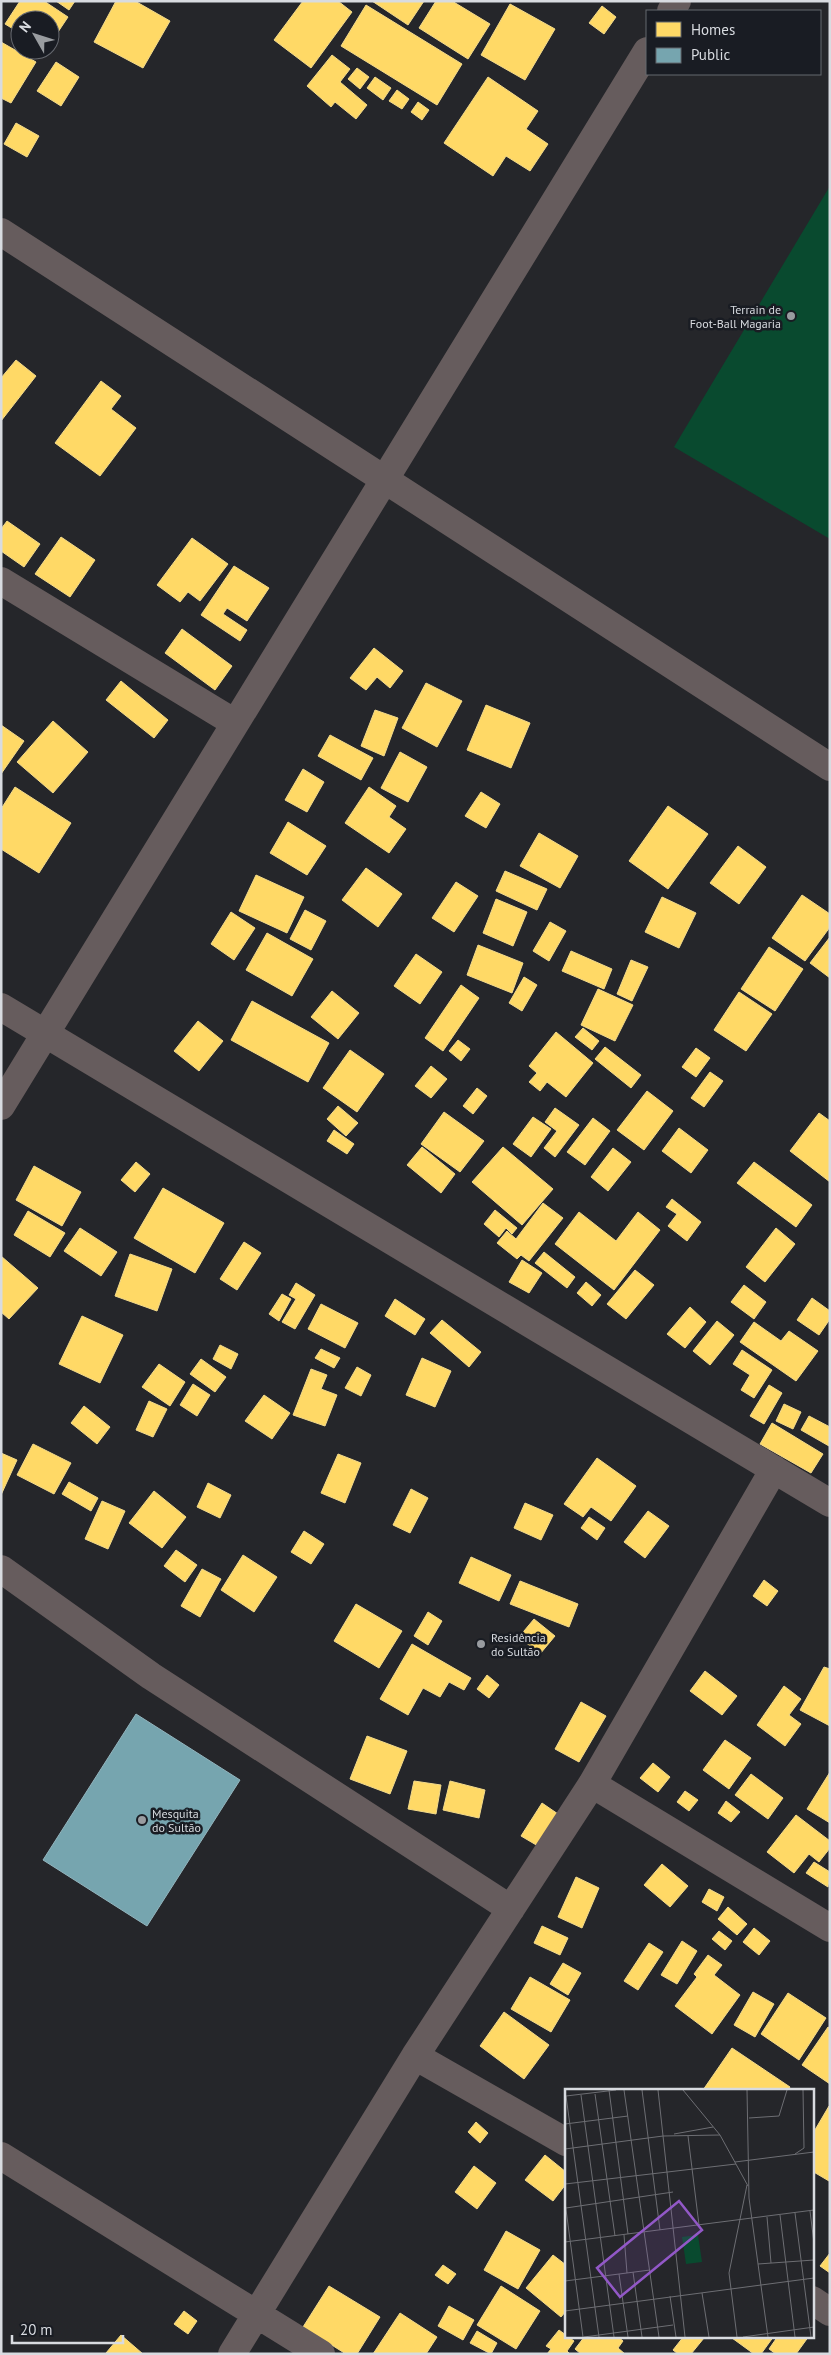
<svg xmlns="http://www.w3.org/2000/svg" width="831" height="2355" font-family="'PT Sans',sans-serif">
	<rect width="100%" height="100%" fill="#25262a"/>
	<path fill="#094a2f" d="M830 186V539L674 447Z"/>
	<path fill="#ffd966" stroke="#f3da8b" d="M20 1H44L68 17 50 44V20H20V33L5 24Z
		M56 1H75L69 10Z
		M116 1H135L170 21 143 68 94 42Z
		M303 1H338L352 12 311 68 274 40Z
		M372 1H424L408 25Z
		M436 1H452L490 24 468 59 419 28Z
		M510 4 555 29 525 80 481 55Z
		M366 5 462 64 437 105 341 46Z
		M602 6 616 17 604 34 589 23Z
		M1 42 36 62 11 103 1 98Z
		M332 55 350 69 340 82 367 105 356 119 335 102 331 107 307 86Z
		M56 62 79 77 61 106 37 91Z
		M357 68 369 77 360 89 348 79Z
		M375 77 391 88 383 100 367 88Z
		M488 77 538 111 526 129 548 144 530 171 506 156 493 176 444 143Z
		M397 90 409 99 402 109 389 101Z
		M418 102 429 110 422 120 411 112Z
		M16 123 39 136 27 157 4 144Z
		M16 360 36 376 1 421V378Z
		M101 381 121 396 111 409 136 428 100 476 55 443Z
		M7 521 40 544 24 567 1 551V529Z
		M61 537 95 560 70 597 35 574Z
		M192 538 228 564 200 601 188 592 180 602 157 585Z
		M234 566 269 588 247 621 227 608 223 614 247 630 240 641 201 615Z
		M182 629 232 666 215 690 165 653Z
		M374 648 403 671 390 688 377 677 366 690 350 678Z
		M121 681 168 720 154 738 106 700Z
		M426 683 462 701 437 747 402 728Z
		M486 705 530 723 511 768 467 750Z
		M375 710 398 718 384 756 361 746Z
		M53 721 88 752 53 793 17 762Z
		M1 725 24 741 1 774Z
		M330 735 373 758 361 780 318 756Z
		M400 752 427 767 408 802 381 788Z
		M303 769 324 782 307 812 285 800Z
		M15 787 71 823 39 873 1 849V809Z
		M369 787 396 806 389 817 406 829 389 853 345 823Z
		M481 792 500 804 486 828 465 816Z
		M668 806 708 834 668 889 629 861Z
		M288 822 326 846 307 875 270 853Z
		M539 833 578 856 560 888 520 866Z
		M738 846 766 867 739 904 710 883Z
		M366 868 402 894 378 927 342 900Z
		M505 871 547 889 537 910 496 891Z
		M256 875 304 897 287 933 239 911Z
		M456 882 478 896 454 932 432 918Z
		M802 895 830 914V927L805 961 772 938Z
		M662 897 696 913 679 948 645 932Z
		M496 899 527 912 513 946 483 933Z
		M305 910 326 921 311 950 290 939Z
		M231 912 255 928 234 960 211 944Z
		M550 922 566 931 549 961 533 951Z
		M267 933 313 959 292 996 246 970Z
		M830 937V978L810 963Z
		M478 945 523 963 512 993 467 975Z
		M769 947 803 969 775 1011 741 989Z
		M571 951 612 969 604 989 562 971Z
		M416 954 442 972 420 1004 394 986Z
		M631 960 648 967 632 1001 617 994Z
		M524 977 537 985 522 1011 509 1003Z
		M461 985 479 998 443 1051 425 1038Z
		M598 989 633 1005 615 1041 581 1025Z
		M332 991 359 1013 338 1039 311 1017Z
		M739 992 772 1014 746 1051 714 1030Z
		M252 1001 329 1043 308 1082 231 1040Z
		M198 1021 223 1041 199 1071 174 1051Z
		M583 1028 599 1041 592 1050 575 1037Z
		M556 1032 593 1063 566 1097 547 1082 540 1091 529 1082 537 1073 529 1066Z
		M458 1040 470 1049 461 1061 449 1051Z
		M605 1047 641 1075 631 1088 595 1059Z
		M696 1048 710 1058 696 1077 682 1067Z
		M350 1050 384 1074 357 1112 323 1088Z
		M431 1066 447 1079 431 1098 415 1086Z
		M710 1072 723 1081 704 1107 691 1098Z
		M477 1088 487 1096 473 1114 463 1106Z
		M647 1091 673 1111 644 1150 617 1130Z
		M338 1106 358 1123 346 1136 327 1119Z
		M555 1108 579 1125 555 1157 544 1148 557 1131 545 1122Z
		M444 1112 484 1141 460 1172 421 1144Z
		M819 1113 830 1121V1182L790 1151Z
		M533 1117 551 1129 531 1157 513 1144Z
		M593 1118 610 1131 585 1165 567 1152Z
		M679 1128 708 1150 691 1173 662 1151Z
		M334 1130 354 1144 347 1154 327 1141Z
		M422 1147 455 1174 441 1193 407 1165Z
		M503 1147 553 1189 522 1225 472 1182Z
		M613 1148 631 1162 608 1191 591 1177Z
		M136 1162 150 1174 135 1192 121 1180Z
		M754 1162 812 1205 796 1227 737 1183Z
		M34 1166 81 1192 62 1226 16 1200Z
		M163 1188 224 1223 195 1273 134 1238Z
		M672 1199 701 1222 687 1241 668 1226 677 1214 666 1207Z
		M543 1203 563 1218 529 1261 521 1255 517 1259 497 1243 507 1231 516 1239Z
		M495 1210 517 1228 512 1234 506 1228 499 1237 484 1224Z
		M28 1211 65 1233 50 1257 14 1235Z
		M579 1212 616 1241 638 1212 660 1230 614 1290 555 1244Z
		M80 1228 117 1252 101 1276 64 1251Z
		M776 1228 795 1244 765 1282 746 1267Z
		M244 1242 261 1253 237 1290 220 1279Z
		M544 1252 575 1277 567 1288 535 1263Z
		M130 1254 172 1269 157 1311 115 1296Z
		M1 1256 38 1288 9 1319 1 1312Z
		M522 1260 542 1273 529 1293 509 1282Z
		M635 1270 654 1285 626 1319 607 1304Z
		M586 1282 601 1295 592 1306 577 1293Z
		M296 1283 315 1295 295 1329 282 1322 296 1299 289 1295Z
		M744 1285 766 1302 754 1319 731 1302Z
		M282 1294 291 1299 279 1321 269 1314Z
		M812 1298 830 1311V1319L819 1335 797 1320Z
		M395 1299 425 1319 415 1335 385 1316Z
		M321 1304 358 1323 345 1348 308 1329Z
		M690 1307 706 1322 685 1348 667 1334Z
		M82 1316 123 1335 100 1383 59 1364Z
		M442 1320 481 1352 469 1367 430 1333Z
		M717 1321 734 1335 710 1365 693 1351Z
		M754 1322 781 1341 789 1331 818 1351 796 1381 740 1342Z
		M220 1345 238 1354 231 1369 213 1359Z
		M321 1349 340 1358 334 1368 315 1358Z
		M742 1350 772 1370 754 1398 741 1390 750 1375 733 1364Z
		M422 1358 451 1371 435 1407 406 1395Z
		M201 1359 226 1377 215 1392 190 1374Z
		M159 1364 185 1382 170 1406 142 1387Z
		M357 1367 371 1375 361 1396 345 1388Z
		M311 1369 327 1375 321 1389 337 1395 325 1426 293 1415Z
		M193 1384 210 1395 197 1416 180 1405Z
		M769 1385 782 1393 764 1424 750 1416Z
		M264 1395 290 1413 272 1439 245 1421Z
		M149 1401 167 1409 153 1437 136 1430Z
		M784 1404 801 1412 793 1429 776 1421Z
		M84 1406 110 1427 97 1444 71 1423Z
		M809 1416 830 1427 829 1446 801 1430Z
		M772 1423 823 1454 811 1473 760 1444Z
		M33 1444 71 1463 54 1494 17 1475Z
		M1 1453 17 1460 1 1495Z
		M338 1454 361 1463 345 1503 321 1493Z
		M597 1458 636 1486 611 1521 591 1507 583 1517 564 1504Z
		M69 1482 98 1498 91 1511 62 1494Z
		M208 1483 231 1495 220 1518 197 1507Z
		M411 1489 428 1498 410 1533 393 1525Z
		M154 1491 186 1517 162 1548 129 1523Z
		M102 1501 125 1511 108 1549 85 1539Z
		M525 1503 553 1515 541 1540 514 1528Z
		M648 1511 669 1526 645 1558 624 1542Z
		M589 1517 605 1528 597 1540 581 1528Z
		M304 1531 324 1544 311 1564 291 1552Z
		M176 1550 197 1565 185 1582 164 1566Z
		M243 1555 277 1577 254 1612 221 1590Z
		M471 1557 511 1575 499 1601 459 1583Z
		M202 1569 221 1579 200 1617 181 1606Z
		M764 1580 778 1591 767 1606 753 1596Z
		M520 1581 578 1604 569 1627 510 1604Z
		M356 1604 402 1631 379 1668 334 1641Z
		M428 1612 442 1621 428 1645 414 1636Z
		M534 1619 555 1636 540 1654 519 1637Z
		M412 1644 471 1678 464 1690 449 1682 440 1697 423 1688 408 1715 380 1699Z
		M824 1667 830 1669V1726L800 1710Z
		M705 1671 737 1696 722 1715 690 1691Z
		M487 1675 499 1685 489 1698 477 1689Z
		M784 1686 801 1699 789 1715 801 1724 785 1746 757 1725Z
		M581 1702 606 1716 579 1762 555 1749Z
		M367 1736 407 1751 390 1794 350 1779Z
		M725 1740 751 1758 729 1789 703 1770Z
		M653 1763 670 1777 658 1792 640 1778Z
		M830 1772V1823L807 1809Z
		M751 1774 783 1798 768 1819 735 1795Z
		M414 1781 441 1785 436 1814 408 1809Z
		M450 1781 485 1790 479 1818 443 1810Z
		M685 1791 698 1800 689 1811 677 1802Z
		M726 1801 740 1812 731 1822 718 1813Z
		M542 1803 558 1814 538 1846 521 1836Z
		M796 1815 830 1841V1848L819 1862 809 1854 794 1873 767 1852Z
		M814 1862 830 1872 828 1887 806 1873Z
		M662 1864 688 1886 670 1907 644 1885Z
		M576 1877 599 1888 582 1928 558 1917Z
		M709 1889 724 1897 717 1911 702 1902Z
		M728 1907 747 1924 737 1935 718 1919Z
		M542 1926 568 1938 560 1955 534 1943Z
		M754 1928 770 1941 759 1955 743 1942Z
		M719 1931 732 1941 725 1950 712 1939Z
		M682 1941 697 1951 677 1984 661 1975Z
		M649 1943 663 1952 638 1990 624 1981Z
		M708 1955 722 1965 714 1975 740 1995 712 2034 675 2006 697 1977 694 1974Z
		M563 1963 581 1973 568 1995 550 1984Z
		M530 1977 570 2000 551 2032 511 2009Z
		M753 1992 774 2004 755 2037 734 2025Z
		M788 1993 826 2018 799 2060 761 2034Z
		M504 2012 549 2045 524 2079 480 2046Z
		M828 2027 830 2028V2084L802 2065Z
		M732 2048 790 2087 788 2090H703Z
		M829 2106 830 2107 829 2181 812 2171V2135Z
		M476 2122 488 2133 480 2143 468 2132Z
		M545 2155 566 2172V2184L553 2201 525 2180Z
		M474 2166 496 2183 477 2209 455 2192Z
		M506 2231 540 2250 518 2289 484 2270Z
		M830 2253V2273L820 2266Z
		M553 2255 566 2265V2311L561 2317 526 2288Z
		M443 2265 456 2274 448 2284 435 2275Z
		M329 2286 380 2317 357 2354H346L303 2327Z
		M501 2286 540 2311 516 2349 477 2325Z
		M449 2306 474 2320 463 2340 438 2326Z
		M184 2311 197 2321 188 2334 174 2324Z
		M400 2313 437 2337 426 2354H373Z
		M559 2330 574 2341 567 2351 570 2354H547L551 2349 546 2346Z
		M477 2331 497 2343 491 2354 470 2343Z
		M121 2335 143 2354 106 2353Z
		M585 2336H617L623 2341 618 2348 625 2354H581L575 2349Z
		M684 2336H701L704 2338 691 2354H678L673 2350Z
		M733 2336H774L761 2354H754L732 2338Z
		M778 2336H809L796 2354H776L769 2349Z"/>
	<path fill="#76a5af" stroke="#93b5be" d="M136 1714 240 1780 147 1926 43 1860Z"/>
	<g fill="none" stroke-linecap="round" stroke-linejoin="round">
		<path stroke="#665c5d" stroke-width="28" d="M671 11 677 1
			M1 232 830 767
			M1 581 235 723
			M1 1007 830 1503
			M1 1106 647 51
			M1 1569 151 1676 511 1909
			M592 1784 830 1928
			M415 2056 566 2142
			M1 2156 321 2354
			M812 2300 830 2312
			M232 2354 415 2056 592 1784 774 1469"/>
	</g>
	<g fill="#999ca0" stroke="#191c23" stroke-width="2">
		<circle cx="791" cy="316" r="5"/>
		<circle cx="481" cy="1644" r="5"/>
		<circle cx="142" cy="1820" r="5"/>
	</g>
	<g text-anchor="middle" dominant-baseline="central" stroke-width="5" stroke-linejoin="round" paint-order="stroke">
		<g font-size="12" fill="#d8dbe0" stroke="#191c23" text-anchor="start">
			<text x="781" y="309" text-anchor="end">Terrain de<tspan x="781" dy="14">Foot-Ball Magaria</tspan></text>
			<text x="491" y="1637">Residência<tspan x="491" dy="14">do Sultão</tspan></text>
			<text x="152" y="1813">Mesquita<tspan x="152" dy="14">do Sultão</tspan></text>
		</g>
	</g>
	<g transform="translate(565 2089)">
		<rect width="249" height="249" fill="#25262a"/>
		<path d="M133 146 137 173 121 175 117 148Z" fill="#094a2f"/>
		<path fill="none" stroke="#6d6e73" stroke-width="1" d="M44 1 63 145M59 1 94 248M77 1 95 141M93 1 120 248M118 1 155 46 183 97M182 1 184 109 203 248M30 5 50 147M16 6 49 248M1 7 34 248M1 7 51 1M184 29 214 27 222 1M0 35 63 27M109 45 148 38M123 47 134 136M0 60 98 47 155 46M230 65 239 59 238 1M170 73 249 63M0 95 171 75M0 113 18 248M1 119 108 103M245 122 249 154M230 124 246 248M215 126 230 248M202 128 206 174M59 146 62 184M0 153 249 121M193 175 249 171M68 183 77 248M54 185 63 248M0 192 85 181M137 204 144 248M105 207 111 248M0 222 249 189M19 248 108 236M172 248 164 184 182 96M178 248 249 238"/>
		<path fill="#9258c7" fill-opacity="0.15" stroke="#9258c7" stroke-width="2.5" d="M114 112 137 141 55 208 32 179Z"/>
		<rect width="249" height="249" fill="none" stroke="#d8dbe0" stroke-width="2.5"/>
	</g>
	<rect width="831" height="2355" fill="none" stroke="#d8dbe0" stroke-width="5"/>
	<rect x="646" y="10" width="175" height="65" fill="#191c23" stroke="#65686f"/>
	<rect x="656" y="22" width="25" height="15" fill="#ffd966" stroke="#65686f"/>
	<text x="691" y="35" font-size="15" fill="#d8dbe0">Homes</text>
	<rect x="656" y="48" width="25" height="15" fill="#76a5af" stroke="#65686f"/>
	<text x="691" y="60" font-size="15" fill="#d8dbe0">Public</text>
	<g transform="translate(35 35) rotate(309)"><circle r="24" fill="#191c23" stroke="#65686f"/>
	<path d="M0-4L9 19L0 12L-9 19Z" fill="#999ca0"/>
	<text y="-8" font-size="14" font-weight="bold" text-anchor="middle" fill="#d8dbe0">N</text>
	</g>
	<path d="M12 2335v8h111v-8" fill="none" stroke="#d8dbe0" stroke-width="2.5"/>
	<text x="20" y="2335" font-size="15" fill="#d8dbe0" stroke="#191c23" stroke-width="4" paint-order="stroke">20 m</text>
</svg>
